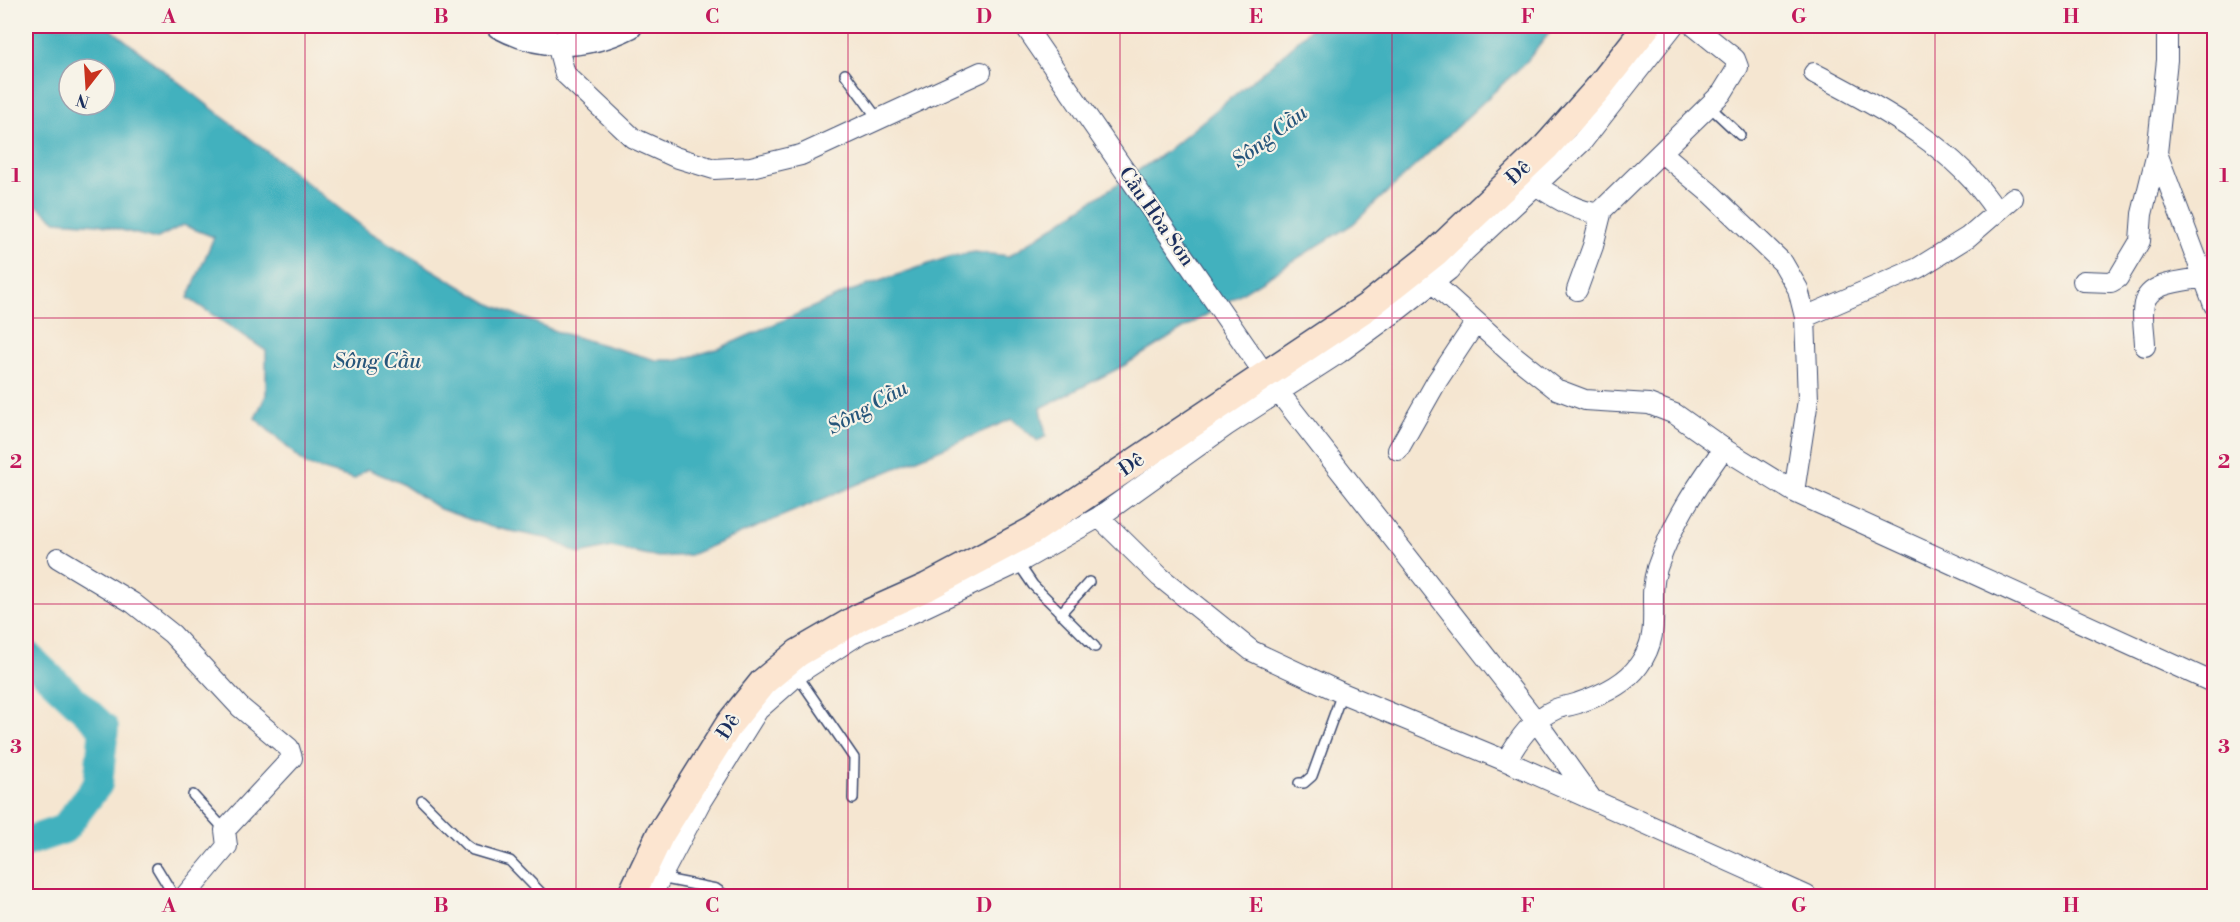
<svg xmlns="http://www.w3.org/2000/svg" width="2240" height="922" font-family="'Libre Bodoni',serif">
	<rect width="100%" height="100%" fill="#f7f3e8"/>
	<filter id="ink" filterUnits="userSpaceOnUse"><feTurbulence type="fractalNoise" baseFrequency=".0167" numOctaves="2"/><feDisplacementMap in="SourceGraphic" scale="12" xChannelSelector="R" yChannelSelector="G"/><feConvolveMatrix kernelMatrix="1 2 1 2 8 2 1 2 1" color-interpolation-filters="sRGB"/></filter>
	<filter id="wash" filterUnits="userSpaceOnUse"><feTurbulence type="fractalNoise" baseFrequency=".008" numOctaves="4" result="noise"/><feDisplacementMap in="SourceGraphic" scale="24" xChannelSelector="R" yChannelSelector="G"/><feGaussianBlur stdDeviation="1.35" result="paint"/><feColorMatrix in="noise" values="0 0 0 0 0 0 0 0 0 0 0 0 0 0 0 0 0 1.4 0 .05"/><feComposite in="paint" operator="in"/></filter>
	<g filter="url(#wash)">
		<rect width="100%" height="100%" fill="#f5e6d1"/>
		<path fill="#42b1be" stroke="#2e708e" stroke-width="1.5" fill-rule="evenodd" d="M26 26H107L368 231 488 303 555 331 656 360H679L720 348 845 293 949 257 974 252 1009 256 1163 154 1284 54 1313 26H1555L1527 61 1353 224 1125 365 1041 408 1046 436 1038 441 1012 419 690 555 658 557 611 547 580 554 550 539 491 527 440 509 399 482 367 469 354 479 307 465 255 418 266 395V351L188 298 214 237 183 225 156 239 98 224 56 221 26 197ZM69 69H105V105H69Z"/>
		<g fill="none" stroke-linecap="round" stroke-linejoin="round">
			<path stroke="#42b1be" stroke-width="30" d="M26 655 104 728 98 784 64 829 26 842"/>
		</g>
	</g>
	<g filter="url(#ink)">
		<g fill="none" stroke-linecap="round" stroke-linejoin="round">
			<g stroke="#3c4a6f" stroke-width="12">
				<path id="service" d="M845 74 878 119
					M1709 106 1740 135
					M1018 563 1033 585 1095 647
					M1060 614 1089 582
					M797 675 854 758 853 799
					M1299 783H1304L1312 776 1342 693
					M193 795 225 830
					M422 801 466 845 473 850 510 861 544 896
					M157 868 174 896
					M660 878 716 889 726 896"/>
			</g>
			<g stroke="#3c4a6f" stroke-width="22">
				<path id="minor" d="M1025 26 1266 376 1536 721 1591 798
					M2167 26V60L2157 153 2214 305
					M557 44 565 74 633 138 675 157 714 169 751 167 801 155 981 72
					M1814 73C1880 108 1955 146 1996 211
					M1662 153 1711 194 1783 263 1798 289 1805 317 1808 400 1794 492
					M1537 186C1554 197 1580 214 1601 213
					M2083 281 2111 282 2118 278 2140 241 2142 214 2157 153
					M1433 283 1512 354 1556 389 1585 400 1649 404 1675 414 1726 450 1794 492 2214 683
					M1577 290 1593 246 1602 210 1722 93 1738 67 1735 59 1694 26
					M1805 317 1918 268 1968 237 2013 198
					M2145 346C2145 334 2141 316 2144 304 2149 281 2187 281 2206 277
					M1398 450 1437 381 1476 322
					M1099 517 1160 577 1252 651 1342 693 1506 761 1807 896
					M58 558 133 603 172 634 240 707 289 748 292 758 225 830 227 846 185 896
					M1506 761C1519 739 1531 720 1556 709 1562 706 1571 706 1578 703 1599 696 1626 684 1639 665 1664 631 1646 603 1657 568 1672 523 1696 487 1724 448
					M651 896 701 801 758 710 802 671 861 633 912 613 1018 563 1099 517 1226 426 1339 353 1398 310 1449 270 1464 252 1582 142 1673 26"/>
			</g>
			<g stroke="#3c4a6f" stroke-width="27">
				<path id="tertiary" d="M499 26C542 49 586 48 630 26"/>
			</g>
			<g stroke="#3c4a6f" stroke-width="30">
				<path id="secondary" d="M631 896 660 835 730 723 763 682 798 653 860 617 927 587 1032 531 1367 307 1435 253 1546 147 1597 90 1647 26"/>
			</g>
			<use href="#service" stroke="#fff" stroke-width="9"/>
			<use href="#minor" stroke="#fff" stroke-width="20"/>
			<use href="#tertiary" stroke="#fff" stroke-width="24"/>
			<use href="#secondary" stroke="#fce5d0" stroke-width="27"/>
		</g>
	</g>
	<path fill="none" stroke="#c2185b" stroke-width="1.5" stroke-opacity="0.55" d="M305 26V896M576 26V896M848 26V896M1120 26V896M1392 26V896M1664 26V896M1935 26V896M26 318H2214M26 604H2214"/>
	<g text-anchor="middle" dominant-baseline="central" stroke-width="4.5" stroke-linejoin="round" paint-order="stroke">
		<g font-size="20" fill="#1b2f5e" stroke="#f7f3e8">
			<text transform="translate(1519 173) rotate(-43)">Đê</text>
			<text transform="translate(1156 217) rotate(55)">Cầu Hòa Sơn</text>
			<text transform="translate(1132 465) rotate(-34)">Đê</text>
			<text transform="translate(729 727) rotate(-57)">Đê</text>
		</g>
		<g font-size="21" font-style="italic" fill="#27567b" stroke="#f7f3e8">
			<text transform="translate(1270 137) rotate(-37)">Sông Cầu</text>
			<text x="377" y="362">Sông Cầu</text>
			<text transform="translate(868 408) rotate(-29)">Sông Cầu</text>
		</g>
	</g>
	<rect width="2240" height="922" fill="none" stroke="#f7f3e8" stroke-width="66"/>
	<g transform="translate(87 87) rotate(197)"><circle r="28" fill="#f7f3e8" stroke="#9fa5b1" stroke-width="1.5"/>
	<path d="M0-4.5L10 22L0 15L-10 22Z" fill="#c8321e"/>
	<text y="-9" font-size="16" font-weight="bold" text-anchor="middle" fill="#1b2f5e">N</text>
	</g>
	<rect x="33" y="33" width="2174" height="856" fill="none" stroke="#c2185b" stroke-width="2"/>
	<g font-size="20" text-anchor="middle" font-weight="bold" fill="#c2185b">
		<text x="169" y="23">A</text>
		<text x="441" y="23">B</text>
		<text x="712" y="23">C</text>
		<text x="984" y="23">D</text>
		<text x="1256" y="23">E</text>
		<text x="1528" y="23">F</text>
		<text x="1799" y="23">G</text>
		<text x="2071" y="23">H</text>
		<text x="16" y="182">1</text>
		<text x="2224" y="182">1</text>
		<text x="16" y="468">2</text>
		<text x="2224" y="468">2</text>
		<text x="16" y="753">3</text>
		<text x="2224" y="753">3</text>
		<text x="169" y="912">A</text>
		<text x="441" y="912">B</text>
		<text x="712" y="912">C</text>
		<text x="984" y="912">D</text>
		<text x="1256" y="912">E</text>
		<text x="1528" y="912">F</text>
		<text x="1799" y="912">G</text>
		<text x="2071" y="912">H</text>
	</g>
</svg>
